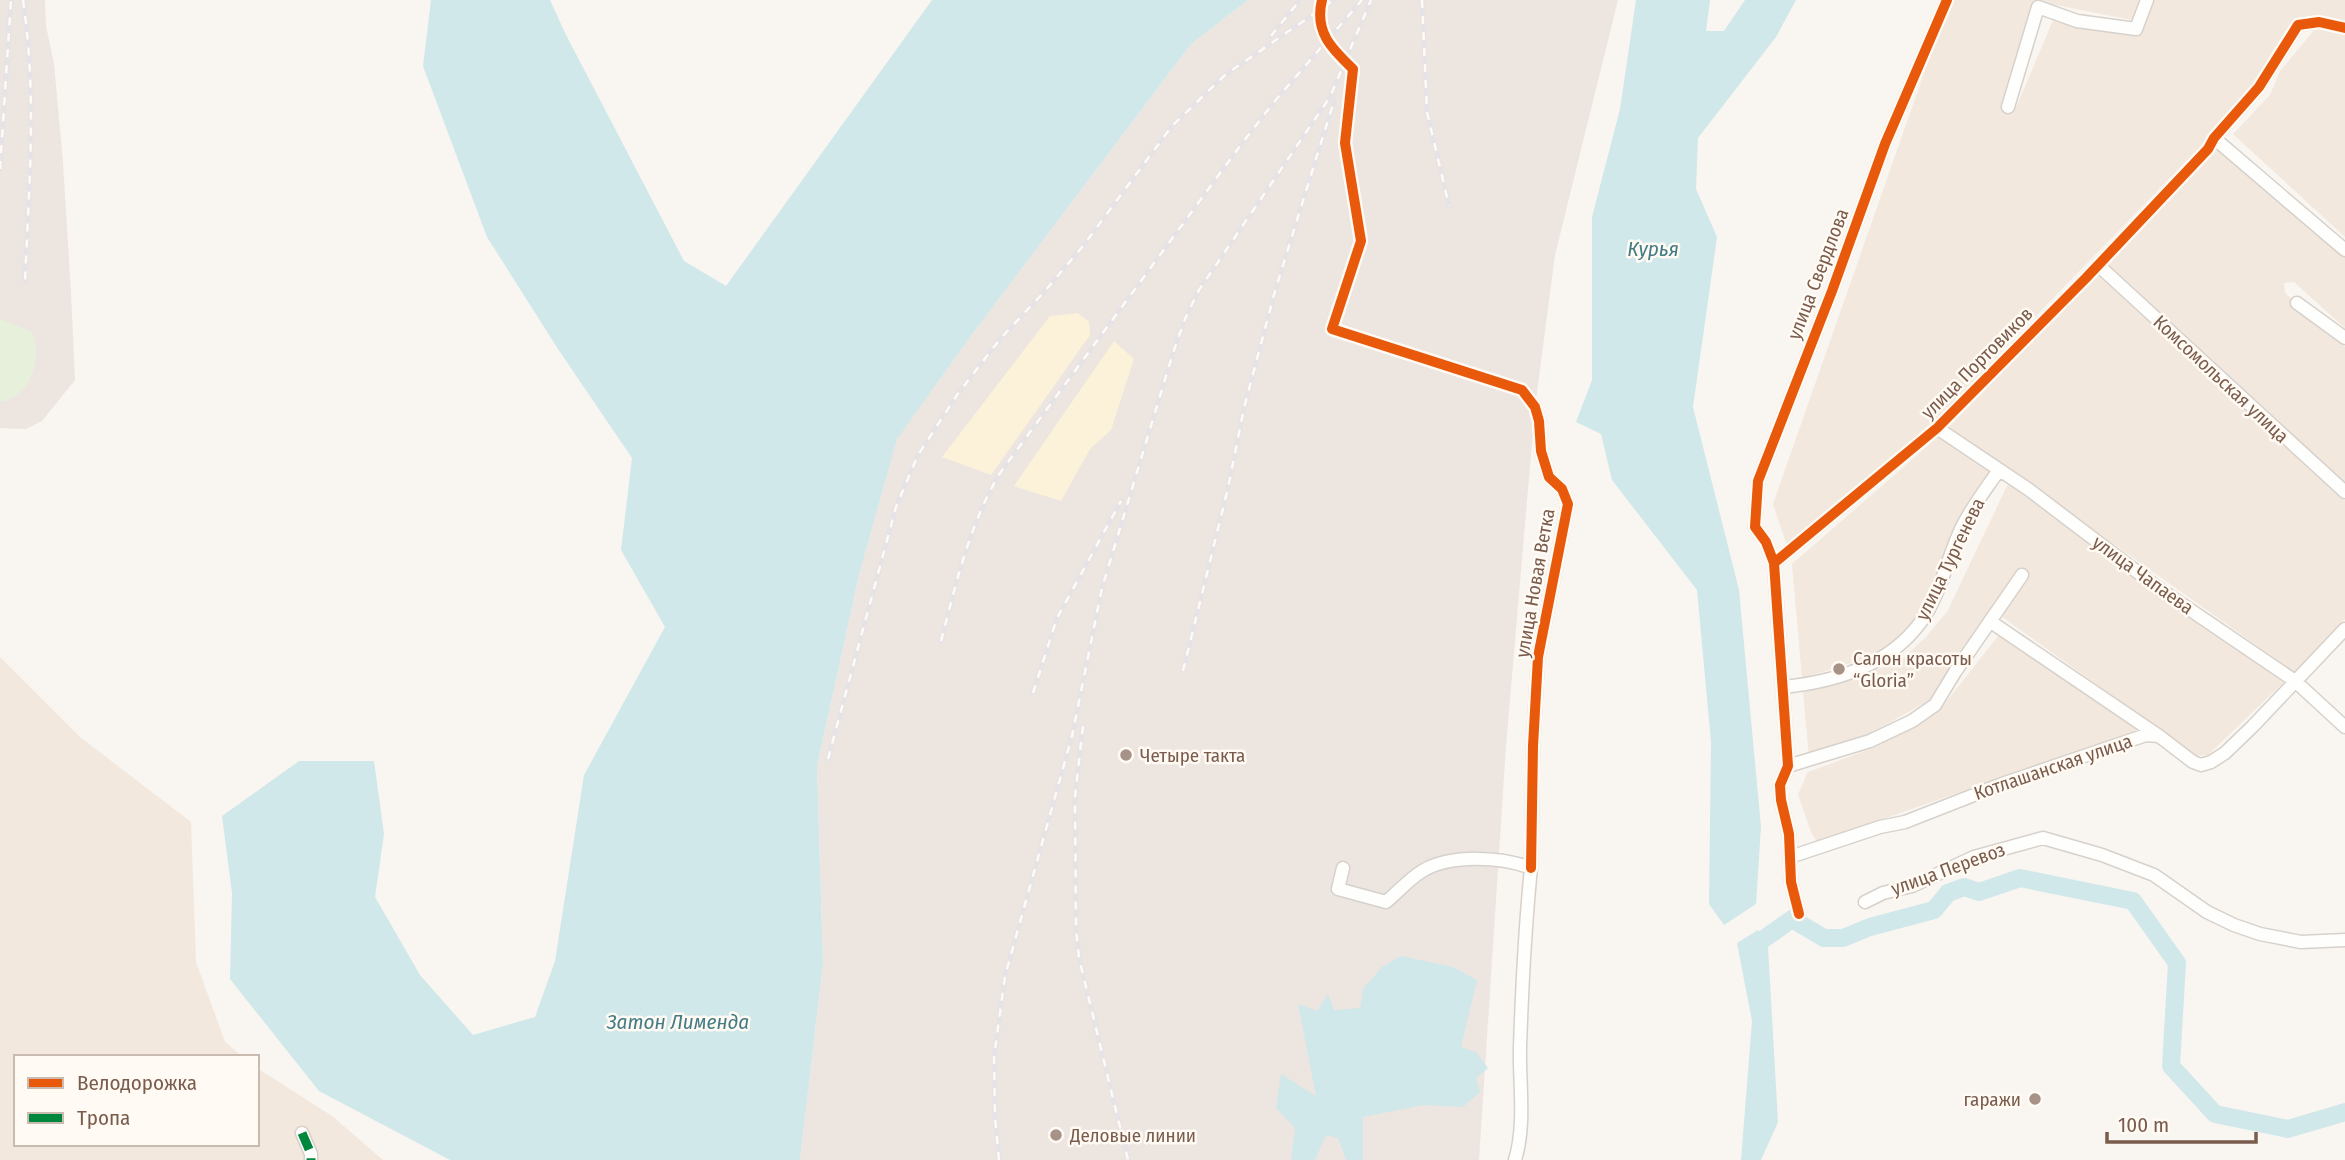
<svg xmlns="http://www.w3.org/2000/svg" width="2345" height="1160" font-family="'Fira Sans Condensed',sans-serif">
	<rect width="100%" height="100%" fill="#f9f5f0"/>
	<path fill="#f2e8de" d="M1953 0H2139L2132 20 2046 3 2004 112 2015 110 2054 18 2142 33 2153 0H2345V237L2233 134 2270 95 2280 71 2316 28 2308 18 2258 87 1932 423 1788 549 1773 504 1929 59Z
		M2223 144 2345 255V328L2294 282 2284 283 2285 293 2345 347V482L2108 265Z
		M2098 275 2345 501V619L2294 672 1949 427Z
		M1938 437 1996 476 1934 605 1891 651 1802 678 1792 564Z
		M2008 484 2284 682 2208 755 2197 756 1991 609 1930 700 1867 735 1809 756 1803 692 1898 663 1925 638 1947 612Z
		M2002 631 2138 730 1817 842 1811 832 1798 794 1808 772 1873 748 1939 711Z
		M0 657 80 737 191 822 196 962 225 1042 243 1057H16V1144H257V1068L332 1116 383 1160H0Z"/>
	<path fill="#ede5e0" d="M0 0H45L46 26 54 64 63 162 71 293 75 380 42 421 26 429 0 428Z
		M1248 0H1618L1555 255 1535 407 1506 746 1479 1160H800L823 964 817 766 859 575 897 438 970 337 1191 44Z"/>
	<path fill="#e7f0db" d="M0 319 32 332C43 359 31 397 0 402Z"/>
	<path fill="#fbf2d9" d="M1078 313 1089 322 1090 335 991 475 942 457 1050 316Z
		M1114 341 1134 359 1111 430 1090 449 1061 501 1014 486Z"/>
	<path fill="#d0e8ea" d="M431 0H550L565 33 684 261 726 286 932 0H1248L1191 44 970 337 897 439 859 575 817 766 823 964 800 1160H450L319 1091 230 979 232 893 222 816 299 761H374L384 834 375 897 420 975 473 1035 535 1017 555 961 584 775 665 627 621 550 632 458 558 349 487 237 423 66Z
		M1636 0H1710L1706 31H1724L1745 0H1796L1776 37 1698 138 1696 189 1717 237 1693 407 1739 590 1761 827 1756 904 1724 925 1709 904 1711 742 1697 590 1612 480 1601 434 1576 422 1592 380V217L1620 109Z
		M1758 930 1768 947 1778 1122 1761 1160H1741L1752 1021 1737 943Z
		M1401 956 1453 967 1477 980 1461 1047 1476 1052 1488 1068 1476 1078 1480 1092 1463 1107 1424 1105 1363 1117V1160H1346L1338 1138 1326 1135 1315 1160H1291L1295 1128 1276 1108 1281 1074 1316 1096 1298 1004 1317 1011 1328 994 1334 1010 1360 1008 1363 989 1382 967Z"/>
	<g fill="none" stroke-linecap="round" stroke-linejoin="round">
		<path stroke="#d0e8ea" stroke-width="18" d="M1759 959 1758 943 1792 919 1824 938H1843L1870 927 1934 910 1948 893 1964 887 1979 892 2020 878 2133 901 2177 963 2171 1066 2215 1114 2288 1129 2345 1112"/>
		<g stroke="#d7d1cb" stroke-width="15">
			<path id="minor" d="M1322 0C1314 32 1332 49 1353 69L1345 143 1361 241 1332 329 1522 390 1535 407 1539 421 1541 451 1549 477 1562 489 1568 504 1538 657 1533 746 1531 868
				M2008 107 2038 7 2077 21 2136 29 2147 0
				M2214 138 2345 250
				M2098 265 2345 492
				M2297 303 2345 338
				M1937 428 2028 489 2161 590 2295 681 2345 727
				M1774 563 1937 428 2086 278 2208 149 2214 138 2259 87 2298 25 2319 22 2345 28
				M1991 622 2159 736
				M1783 687C1834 682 1888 666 1920 623 1940 596 1947 559 1961 529 1971 508 1986 489 1999 470
				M1788 766 1870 741 1912 721 1935 705 1955 672 2022 575
				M1790 857 1880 827 1905 822 2002 784 2146 735 2159 736 2193 762 2201 765 2211 762 2225 753 2253 726 2345 629
				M1343 868 1338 889 1386 902C1398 892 1411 877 1424 870 1453 854 1502 857 1531 868 1525 928 1522 987 1520 1047 1519 1083 1526 1124 1515 1160
				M1865 902 1883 893 1912 886 1974 857 2043 838 2102 855 2154 875 2207 912 2234 925 2260 934 2301 942 2345 940
				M1799 914 1791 882 1789 834 1781 800 1780 785 1788 766 1774 563 1766 542 1755 527 1758 481 1832 291 1885 144 1947 0
				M302 1133 311 1154V1160"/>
		</g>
		<use href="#minor" stroke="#fefefd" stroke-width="12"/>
		<g stroke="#e6e3e7" stroke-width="5">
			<path id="rail" d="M23 0C37 93 29 187 25 281
				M1422 0 1427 112 1449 206
				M1271 36 1300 0
				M0 169 11 0
				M941 641C956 584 969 525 1000 473L1240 146 1274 102 1362 0
				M1183 671 1228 488 1244 408 1275 291 1334 101
				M1033 693 1057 618 1121 501
				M1083 726 1075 796 1076 929 1079 958 1128 1160
				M828 759 896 507 918 455 957 395 1000 339 1045 291 1083 246 1172 126 1225 75 1334 0
				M999 1160 995 1117 994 1057 1005 976 1072 736 1102 588 1173 353 1185 319 1199 290 1330 97 1371 0"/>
		</g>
		<use href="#rail" stroke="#fffaf3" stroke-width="2.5" stroke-dasharray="8" stroke-linecap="butt"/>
		<path stroke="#00873e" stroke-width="9" stroke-dasharray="18 9" stroke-linecap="butt" d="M302 1133 311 1154V1160"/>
		<g stroke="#fffaf3" stroke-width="15">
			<path id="cycleway" d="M1322 0C1314 32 1332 49 1353 69L1345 143 1361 241 1332 329 1522 390 1535 407 1539 421 1541 451 1549 477 1562 489 1568 504 1538 657 1533 746 1531 868
				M1774 563 1937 428 2086 278 2208 149 2214 138 2259 87 2298 25 2319 22 2345 28
				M1799 914 1791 882 1789 834 1781 800 1780 785 1788 766 1774 563 1766 542 1755 527 1758 481 1832 291 1885 144 1947 0"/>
		</g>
		<use href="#cycleway" stroke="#e8590c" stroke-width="10"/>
	</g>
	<g fill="#a69286" stroke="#fffaf3" stroke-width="2.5">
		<circle cx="1839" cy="669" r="7"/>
		<circle cx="1126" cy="755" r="7"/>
		<circle cx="2035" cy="1099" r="7"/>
		<circle cx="1056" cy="1135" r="7"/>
	</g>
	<g text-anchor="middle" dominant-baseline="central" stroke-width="5" stroke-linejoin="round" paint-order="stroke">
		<g font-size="19" fill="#7a5c4d" stroke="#fffaf3">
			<text transform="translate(1818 274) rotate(-69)">улица Свердлова</text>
			<text transform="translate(1977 363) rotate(-45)">улица Портовиков</text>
			<text transform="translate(2221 379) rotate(43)">Комсомольская улица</text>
			<text transform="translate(1950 559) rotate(-64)">улица Тургенева</text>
			<text transform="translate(2143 575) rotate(36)">улица Чапаева</text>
			<text transform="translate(1535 583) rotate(-80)">улица Новая Ветка</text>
			<text transform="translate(2053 767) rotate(-19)">Котлашанская улица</text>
			<text transform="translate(1948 869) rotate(-20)">улица Перевоз</text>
		</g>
		<g font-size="19" fill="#7a5c4d" stroke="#fffaf3" text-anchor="start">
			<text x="1853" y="658">Салон красоты<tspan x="1853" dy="22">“Gloria”</tspan></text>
			<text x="1140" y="755">Четыре такта</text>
			<text x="2021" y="1099" text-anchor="end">гаражи</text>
			<text x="1070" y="1135">Деловые линии</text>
		</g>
		<g font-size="21" font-style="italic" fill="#437c86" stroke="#fffaf3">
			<text x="1653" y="249">Курья</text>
			<text x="678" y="1022">Затон Лименда</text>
		</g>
	</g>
	<rect x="14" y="1055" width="245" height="91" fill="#fffaf3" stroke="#cabbb1" stroke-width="2"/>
	<rect x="28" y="1078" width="35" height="10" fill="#e8590c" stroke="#cabbb1" stroke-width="2"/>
	<text x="77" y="1090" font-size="21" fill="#7a5c4d">Велодорожка</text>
	<rect x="28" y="1113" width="35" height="10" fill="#00873e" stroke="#cabbb1" stroke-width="2"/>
	<text x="77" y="1125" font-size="21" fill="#7a5c4d">Тропа</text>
	<path d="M2107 1132v10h149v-10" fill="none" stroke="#7a5c4d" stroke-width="3.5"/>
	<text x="2118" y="1132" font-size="21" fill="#7a5c4d" stroke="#fffaf3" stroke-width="5" paint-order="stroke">100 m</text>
</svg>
